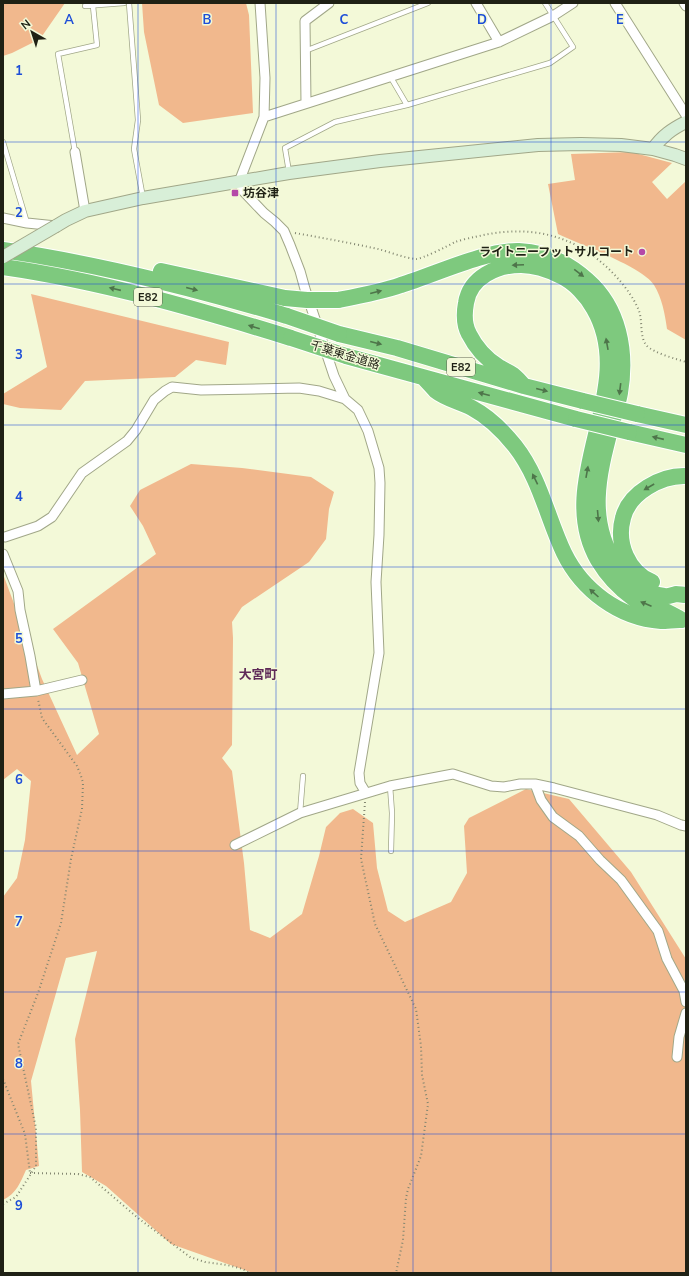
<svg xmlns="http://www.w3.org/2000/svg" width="689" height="1276" font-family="'Nunito Sans','Noto Sans JP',sans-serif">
	<rect width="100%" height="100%" fill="#f3f9d8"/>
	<path fill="#f1b88d" d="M3 3H65L40 39 12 53 3 56Z
		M142 3H246L249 15 253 113 183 123 159 105 144 32Z
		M631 152 672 163 652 182 667 199 686 181V340L667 329C665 314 662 298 654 285 643 267 579 244 558 234L548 184 575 180 571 154Z
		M31 294 229 342 226 365 196 360 175 377 85 381 61 410 20 408 3 404V394L47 367Z
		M191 464 242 468 311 477 334 492 329 509 326 539 309 562 242 607 232 622 233 638 232 745 222 758 232 771 244 863 250 930 270 938 302 914 319 856 326 827 340 813 353 809 373 823 377 868 388 911 405 922 451 902 467 873 464 826 469 818 526 789 569 799 631 872 686 959V1273H253L171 1244 106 1186 82 1172 80 1110 75 1039 97 951 66 958 31 1081 39 1166 26 1170C20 1183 17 1193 3 1200V897L17 878 25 840 31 781 17 769 3 780V574L42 679 77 755 99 734 78 663 53 629 156 554 143 526 130 506 140 490Z"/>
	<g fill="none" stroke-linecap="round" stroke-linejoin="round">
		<g stroke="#a1a788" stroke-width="6">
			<path id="lane" d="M129 3 138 120 134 149 143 198
				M85 6 124 3
				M305 51 428 3
				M390 76 407 105
				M3 142 27 223
				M75 152 58 54 97 45 93 6
				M289 172 285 148 335 122 407 105 550 63 573 47 545 3
				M390 786 392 813 391 851
				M300 813 303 776"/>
		</g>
		<g stroke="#a1a788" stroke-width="11">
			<path id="street" d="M260 3 265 78 264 117 239 182 243 191 264 213 275 222 284 231 290 245 300 271 305 289 334 376 345 399 358 410 368 431 379 468 380 483 379 535 376 582 379 653 359 773 360 783 366 793
				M476 3 499 42
				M615 3 686 115
				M684 3 686 6
				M306 103 305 21 329 3
				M264 117 499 42 553 16 573 3
				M75 152 85 211
				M3 218 27 223 56 226
				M5 537 38 526 52 517 82 473 127 441 136 430 154 400 165 391 172 387 201 390 299 388 319 391 345 399
				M3 554 18 591 20 610 30 656 36 691
				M3 694 36 691 82 680
				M535 784 541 800 553 817 579 836 600 860 621 880 658 931 667 959 684 991 686 1002
				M235 845 300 813 390 786 453 774 491 786 504 787 520 784H535L554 788 657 815 681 825 686 826
				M677 1057 679 1037 686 1013"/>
		</g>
		<g stroke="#a1a788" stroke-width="14">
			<path id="secondary" d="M653 149C662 136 672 129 686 122
				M56 226 66 220 85 211 143 198 289 173 380 161 538 145 581 144 621 145 653 149 675 155 686 159"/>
		</g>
		<g stroke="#fff" stroke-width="18">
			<path id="highway" d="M3 250C99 264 194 288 287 316
				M3 267C101 281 197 309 291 338
				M161 271 285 298
				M338 300C359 296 381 292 401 285 434 275 486 250 519 251 545 252 568 263 587 280 619 308 627 351 620 393 618 404 614 416 611 427 598 476 587 520 616 565 626 581 645 593 664 596 668 597 672 595 676 594 679 594 683 595 686 595
				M339 334 397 348 524 386 583 401
				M346 356 576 419
				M424 378C428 382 432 387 436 391 446 399 461 402 472 408 489 417 503 431 515 446 540 478 547 517 564 553 582 590 619 618 661 621 667 621 674 620 680 620
				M524 386C520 382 517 378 513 375 509 372 503 370 499 367 486 359 476 348 469 334 464 325 464 314 466 303 470 277 497 265 521 265 534 265 549 270 561 276 574 282 587 296 594 309 640 389 552 480 598 560 607 575 619 588 633 598 643 604 654 607 665 611 671 614 677 617 682 620
				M637 414 686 425
				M629 432 686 445
				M652 582C628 572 616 543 623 518 629 493 661 475 686 476"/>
		</g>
		<path stroke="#828670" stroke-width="2" stroke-dasharray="1 3" stroke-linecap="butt" d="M295 233C323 238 351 243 378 249 390 252 404 258 416 259 422 259 448 246 455 242 461 240 469 238 475 237 511 228 545 229 578 246 601 258 630 287 639 311 643 322 639 337 647 346 654 353 676 359 686 362
			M365 802 361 859 375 924 416 1009 421 1046 422 1075 428 1104 421 1156 408 1189 406 1198 403 1240 396 1273
			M3 1079 25 1134 30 1173
			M30 1173 78 1174 90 1177 138 1218 190 1257 205 1262 227 1265 243 1269 249 1273
			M3 1204 16 1197 36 1166V1128L18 1044 38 993 61 923 71 859 82 809 83 783 81 776 77 766 42 718 38 699"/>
		<use href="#lane" stroke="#fff" stroke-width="4.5"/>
		<use href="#street" stroke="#fff" stroke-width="9"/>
		<use href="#secondary" stroke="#d8efd8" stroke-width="12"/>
		<use href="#highway" stroke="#7ec97e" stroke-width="16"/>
		<g stroke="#a1a788" stroke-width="14" stroke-linecap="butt">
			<path id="secondary-bridge" d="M3 257 56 226"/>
		</g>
		<g stroke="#fff" stroke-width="18" stroke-linecap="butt">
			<path id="highway-bridge" d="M285 298 307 300H338
				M287 316 339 334
				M291 338 346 356
				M583 401 637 414
				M576 419 629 432"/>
		</g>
		<use href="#secondary-bridge" stroke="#d8efd8" stroke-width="12"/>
		<use href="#highway-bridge" stroke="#7ec97e" stroke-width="16"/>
	</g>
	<defs><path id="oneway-solid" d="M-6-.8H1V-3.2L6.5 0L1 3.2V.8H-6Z"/></defs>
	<g fill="#4e754a">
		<use href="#oneway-solid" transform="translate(518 265) rotate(177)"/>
		<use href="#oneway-solid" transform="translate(579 273) rotate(37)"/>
		<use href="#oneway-solid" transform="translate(115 289) rotate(-167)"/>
		<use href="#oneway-solid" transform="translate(192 289) rotate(14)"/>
		<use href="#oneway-solid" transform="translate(376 292) rotate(-14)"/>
		<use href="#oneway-solid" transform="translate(254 327) rotate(-163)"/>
		<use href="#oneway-solid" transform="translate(376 343) rotate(14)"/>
		<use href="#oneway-solid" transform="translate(607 344) rotate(-100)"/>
		<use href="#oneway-solid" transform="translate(620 389) rotate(97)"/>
		<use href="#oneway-solid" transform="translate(542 390) rotate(14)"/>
		<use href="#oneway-solid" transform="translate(484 394) rotate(-165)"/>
		<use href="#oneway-solid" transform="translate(658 438) rotate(-167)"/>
		<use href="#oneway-solid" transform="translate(587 472) rotate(-80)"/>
		<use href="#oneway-solid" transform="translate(535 479) rotate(-116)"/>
		<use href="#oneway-solid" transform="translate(649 487) rotate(150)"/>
		<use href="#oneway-solid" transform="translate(598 516) rotate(85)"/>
		<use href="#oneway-solid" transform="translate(594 593) rotate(-138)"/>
		<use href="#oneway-solid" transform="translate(646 604) rotate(-157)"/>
	</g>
	<path fill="none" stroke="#1d4ed8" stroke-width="1" stroke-opacity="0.55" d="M138 3V1273M276 3V1273M413 3V1273M551 3V1273M3 142H686M3 284H686M3 425H686M3 567H686M3 709H686M3 851H686M3 992H686M3 1134H686"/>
	<g fill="#b549a8" stroke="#f3f9d8" stroke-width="1.5">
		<rect x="231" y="189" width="8" height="8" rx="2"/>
		<circle cx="642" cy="252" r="4"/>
	</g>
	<g text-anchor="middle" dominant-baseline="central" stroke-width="3" stroke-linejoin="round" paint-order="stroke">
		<g fill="#f3f9d8" stroke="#5f6250" stroke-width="1">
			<rect x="134" y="288" width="28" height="18" rx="3"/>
			<rect x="447" y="358" width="28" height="18" rx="3"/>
		</g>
		<g font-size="11" font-weight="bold" fill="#1f2115">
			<text x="148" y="297">E82</text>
			<text x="461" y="367">E82</text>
		</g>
		<g font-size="12" font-weight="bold" fill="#1f2115" stroke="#f3f9d8" text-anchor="start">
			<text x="243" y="193">坊谷津</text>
			<text x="634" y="252" text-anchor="end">ライトニーフットサルコート</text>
		</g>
		<g font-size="12" fill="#1f2115" stroke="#f3f9d8">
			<text transform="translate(345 355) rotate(17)">千葉東金道路</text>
		</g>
		<g font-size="13" font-weight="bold" fill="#5f2a58" stroke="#f3f9d8">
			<text x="258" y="675">大宮町</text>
		</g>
	</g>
	<g font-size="13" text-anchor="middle" font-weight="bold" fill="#1d4ed8" stroke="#f3f9d8" stroke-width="3" stroke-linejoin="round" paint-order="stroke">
		<text x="69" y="24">A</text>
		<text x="207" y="24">B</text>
		<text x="344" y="24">C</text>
		<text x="482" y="24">D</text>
		<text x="620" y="24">E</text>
		<text x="19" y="75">1</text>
		<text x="19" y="217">2</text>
		<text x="19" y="359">3</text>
		<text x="19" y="501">4</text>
		<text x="19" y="643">5</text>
		<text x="19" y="784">6</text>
		<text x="19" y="926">7</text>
		<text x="19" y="1068">8</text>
		<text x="19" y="1210">9</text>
	</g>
	<rect width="689" height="1276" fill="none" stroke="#1f2115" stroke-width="8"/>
	<g transform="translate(32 32) rotate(321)" stroke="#f3f9d8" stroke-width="3" paint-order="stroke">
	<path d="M0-3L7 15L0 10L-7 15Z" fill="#1f2115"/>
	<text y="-6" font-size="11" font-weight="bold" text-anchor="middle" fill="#1f2115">N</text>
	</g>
</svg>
